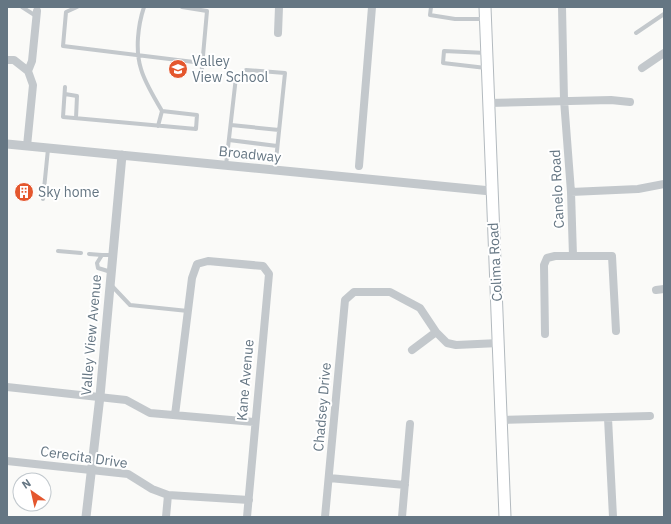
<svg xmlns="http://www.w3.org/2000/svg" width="671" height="524" font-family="'IBM Plex Sans',sans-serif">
	<rect width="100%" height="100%" fill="#fafaf8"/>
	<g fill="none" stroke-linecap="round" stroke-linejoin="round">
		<g stroke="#b3babf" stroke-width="13">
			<path id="secondary" d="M485 7 505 517"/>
		</g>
		<path stroke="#c3c8cc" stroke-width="4" d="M22 7 36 16
			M77 7 66 12 63 46 202 63
			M144 7C138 25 135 50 141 69 145 83 154 97 162 111L158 126
			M182 7 207 11 201 78
			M431 7 430 15 455 19H485
			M636 33 664 14
			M486 68 443 63 444 51 486 53
			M246 70 285 73 275 170
			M65 87 63 117 196 129 197 115 162 111
			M65 94 77 96 76 118
			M231 125 279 130
			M229 140 277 146
			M226 165 236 77
			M43 199 48 149
			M58 251 81 253
			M89 254 102 255
			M111 272 98 268 97 263 102 255H113
			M112 286 130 305 188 311"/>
		<path stroke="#c3c8cc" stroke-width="8" d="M562 7 564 100 571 192 573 256
			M278 33 279 7
			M7 60H14L28 71
			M642 68 664 53
			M488 103 611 100 630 102
			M27 146 33 85 28 71 32 61 37 11
			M359 166 372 7
			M571 192 638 189 664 184
			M656 290 664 289
			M545 334 544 265 547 258 555 256H612L616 331
			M412 350 436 332
			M7 387 126 400 150 413 254 422
			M175 415 192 278 197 264 208 261 263 266 269 274 247 517
			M608 418 613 517
			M502 420 650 416
			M7 461 128 474 152 489 168 495 249 500
			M329 478 405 485
			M166 517 168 495
			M325 517 345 300 354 292H390L420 308 436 332 447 343 456 345 499 343
			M402 517 410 424"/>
		<path stroke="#c3c8cc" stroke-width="9" d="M7 144 491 191
			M86 517 100 396 122 155"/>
		<use href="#secondary" stroke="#fff" stroke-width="11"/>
	</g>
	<defs>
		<g id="school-disc" transform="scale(1)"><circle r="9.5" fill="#e4572e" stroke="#fff"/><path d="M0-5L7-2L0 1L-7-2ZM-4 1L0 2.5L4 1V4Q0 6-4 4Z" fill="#fff"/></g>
		<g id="building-disc" transform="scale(1)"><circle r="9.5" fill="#e4572e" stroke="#fff"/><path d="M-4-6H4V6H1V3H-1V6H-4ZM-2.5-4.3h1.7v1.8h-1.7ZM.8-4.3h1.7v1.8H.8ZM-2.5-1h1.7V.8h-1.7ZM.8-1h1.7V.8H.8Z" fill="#fff"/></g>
	</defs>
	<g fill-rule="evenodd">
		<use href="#school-disc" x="178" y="69"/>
		<use href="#building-disc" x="24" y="192"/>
	</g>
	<g text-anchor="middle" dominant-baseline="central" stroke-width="4" stroke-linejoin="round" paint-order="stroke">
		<g font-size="14" fill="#657683" stroke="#fff" text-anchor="start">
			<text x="192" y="61">Valley<tspan x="192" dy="16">View School</tspan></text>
			<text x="38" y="192">Sky home</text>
		</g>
		<g font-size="14" fill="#657683" stroke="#fff">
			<text transform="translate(250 154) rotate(6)">Broadway</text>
			<text transform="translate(557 189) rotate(-93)">Canelo Road</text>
			<text transform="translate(495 262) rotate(-93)">Colima Road</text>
			<text transform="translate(91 335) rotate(-85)">Valley View Avenue</text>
			<text transform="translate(245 380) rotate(-85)">Kane Avenue</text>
			<text transform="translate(322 407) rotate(-85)">Chadsey Drive</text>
			<text transform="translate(84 457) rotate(8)">Cerecita Drive</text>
		</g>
	</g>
	<rect width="671" height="524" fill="none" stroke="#657683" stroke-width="16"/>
	<g transform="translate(32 492) rotate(326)"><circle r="19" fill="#ffffff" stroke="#c1c8cd"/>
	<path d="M0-3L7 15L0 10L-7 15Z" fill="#e4572e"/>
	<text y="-6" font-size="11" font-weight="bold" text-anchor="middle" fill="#657683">N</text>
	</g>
</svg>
